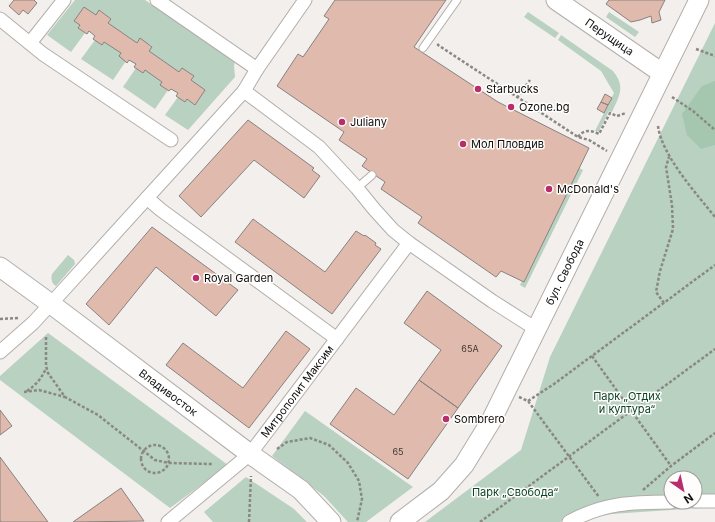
<svg xmlns="http://www.w3.org/2000/svg" width="715" height="522" font-family="Inter,sans-serif">
	<rect width="100%" height="100%" fill="#f3efec"/>
	<path fill="#b8d1c0" fill-rule="evenodd" d="M75 0H145L235 61 234 66 235 77 188 130 165 115 178 97 185 102 187 99 195 105 205 90 191 80 194 76 182 68 179 72 149 51 152 46 140 39 137 43 108 23 111 19 100 11 96 15 84 7 74 21 80 25 78 28 85 33 71 52 47 35Z
		M528 12 559 33 555 38 524 17Z
		M609 12 639 32 635 37 606 17Z
		M715 23V507L567 517 560 522H425L521 450 550 357ZM671 478H695V502H671Z
		M561 35 613 71C626 87 619 96 612 112L609 111 599 131H595L614 93 601 71 558 40Z
		M95 40 104 42 121 53 119 56 126 61 113 80 81 59Z
		M136 68 143 73 145 70 162 82 168 90 155 109 123 87Z
		M579 168 583 170 525 288 520 285 522 281 524 282Z
		M68 255 74 260 75 264 56 286C51 283 51 278 52 274Z
		M48 333 228 465 170 508 0 380V376Z
		M305 411 413 487 366 522H348L324 496 272 456Z
		M246 477 294 509 307 522H213L204 512Z"/>
	<path fill="#a5c6af" d="M715 81V145L701 149 687 135 682 114 702 86Z"/>
	<path fill="#e0baac" stroke="#878280" d="M14 0H34L37 3 28 14 23 10 19 15 9 6Z
		M335 0H446L414 47 498 102 589 148 524 282 501 271 496 277 418 223 422 217 381 189 385 182 362 166 367 159 339 140 344 132 277 86 298 54 303 57 329 19 324 16Z
		M609 0H665L659 12 661 20 652 23 651 16 640 20 631 22 606 4Z
		M84 7 96 15 99 10 111 19 108 23 137 43 140 38 152 47 149 51 179 72 182 68 194 76 191 80 205 90 195 105 187 99 185 102 176 96 178 93 171 89 169 91 160 85 162 82 145 70 143 73 134 67 136 64 129 60 127 63 119 56 121 53 104 42 102 45 93 39 95 36 89 31 87 34 78 28 80 25 74 21Z
		M605 94 612 98 608 105 601 102Z
		M601 102 608 105 604 113 597 109Z
		M248 120 314 168 312 170 320 176 304 198 254 160 201 217 179 196Z
		M253 219 325 272 356 231 364 236 365 235 376 243 375 245 381 249 332 314 235 242Z
		M152 227 238 290 216 316 156 267 109 325 86 304Z
		M427 291 502 346 458 408 419 380 441 350 404 323Z
		M286 331 310 349 249 428 166 365 183 343 243 388Z
		M419 380 458 408 408 479 330 424 356 388 394 415Z
		M0 410 12 426 0 435Z
		M0 457 48 522H1L0 520Z
		M121 488 144 521 73 522Z"/>
	<g fill="none" stroke-linecap="round" stroke-linejoin="round">
		<g stroke="#b2aeab" stroke-width="9">
			<path id="lane" d="M423 48 457 0
				M357 188 372 175"/>
		</g>
		<g stroke="#b2aeab" stroke-width="15">
			<g id="street">
				<path d="M157 0 257 69"/>
				<path d="M0 19 43 54 171 140"/>
				<path d="M30 43 64 0"/>
				<path d="M244 91 319 147 357 188 374 209 393 230 409 243 492 301 536 329"/>
				<path d="M147 198 161 210 337 339"/>
				<path d="M0 352 33 323 58 296 244 91 257 69 305 0"/>
				<path d="M695 501H715"/>
				<path id="s1" d="M168 522 250 454 409 243"/>
				<path d="M569 522C603 503 632 502 671 502"/>
			</g>
		</g>
		<g stroke="#b2aeab" stroke-width="21">
			<g id="secondary">
				<path id="s2" d="M556 0 662 73"/>
				<path id="s3" d="M0 267 51 304 250 454 301 490 331 522"/>
				<path id="s4" d="M400 522 441 491 464 465 491 421 699 0"/>
			</g>
		</g>
		<path stroke="#8a8885" stroke-width="2.5" stroke-dasharray="3 2" stroke-linecap="butt" d="M439 44 438 45 578 137 589 140 607 151
			M696 49 715 56
			M672 97 693 111 715 130
			M517 98 530 80
			M658 126C662 156 696 193 715 217
			M578 137C584 129 591 130 599 134L610 113 617 116 626 113
			M664 303 656 292 660 271 673 229 672 205 666 167 669 157
			M0 319 18 318
			M46 337V366L48 373 65 397 98 415 155 460 169 463 212 464
			M592 356 671 466
			M27 391C36 385 42 378 46 368
			M24 392 39 390 65 397
			M519 397 528 401 599 497
			M528 401 554 384 715 265
			M141 459a14 14 0 1 1 28 0a14 14 0 1 1-28 0Z
			M277 449 287 442 310 438 329 445 348 463 359 481 362 499 357 522
			M643 490 671 466 715 433
			M249 522 251 476
			M480 522 715 349"/>
		<use href="#lane" stroke="#fff" stroke-width="7"/>
		<use href="#street" stroke="#fff" stroke-width="13"/>
		<use href="#secondary" stroke="#fff" stroke-width="19"/>
	</g>
	<g fill="#b72e6c" stroke="#fffdfc" stroke-width="1.5">
		<circle cx="478" cy="89" r="4"/>
		<circle cx="511" cy="107" r="4"/>
		<circle cx="342" cy="122" r="4"/>
		<circle cx="463" cy="144" r="4"/>
		<circle cx="549" cy="189" r="4"/>
		<circle cx="196" cy="278" r="4"/>
		<circle cx="446" cy="419" r="4"/>
	</g>
	<g text-anchor="middle" dominant-baseline="central" stroke-width="3" stroke-linejoin="round" paint-order="stroke">
		<g font-size="9" fill="#433935">
			<text x="470" y="348">65А</text>
			<text x="398" y="451">65</text>
		</g>
		<g font-size="11" fill="#0f0e0d" stroke="#fffdfc">
			<text stroke="none"><textPath href="#s2" startOffset="65">Перущица</textPath></text>
			<text stroke="none"><textPath href="#s4" startOffset="304">бул. Свобода</textPath></text>
			<text stroke="none"><textPath href="#s1" startOffset="185">Митрополит Максим</textPath></text>
			<text stroke="none"><textPath href="#s3" startOffset="210">Владивосток</textPath></text>
		</g>
		<g font-size="11" fill="#0f0e0d" stroke="#fffdfc" text-anchor="start">
			<text x="486" y="89">Starbucks</text>
			<text x="519" y="107">Ozone.bg</text>
			<text x="350" y="122">Juliany</text>
			<text x="471" y="144">Мол Пловдив</text>
			<text x="557" y="189">McDonald's</text>
			<text x="204" y="278">Royal Garden</text>
			<text x="454" y="419">Sombrero</text>
		</g>
		<g font-size="11" fill="#0b4426" stroke="#fffdfc">
			<text x="627" y="396">Парк „Отдих<tspan x="627" dy="13">и култура“</tspan></text>
			<text x="515" y="492">Парк „Свобода“</text>
		</g>
	</g>
	<g transform="translate(683 490) rotate(146)"><circle r="19" fill="#fffdfc" stroke="#9f9d9c"/>
	<path d="M0-3L7 15L0 10L-7 15Z" fill="#b72e6c"/>
	<text y="-6" font-size="11" font-weight="bold" text-anchor="middle" fill="#0f0e0d">N</text>
	</g>
</svg>
